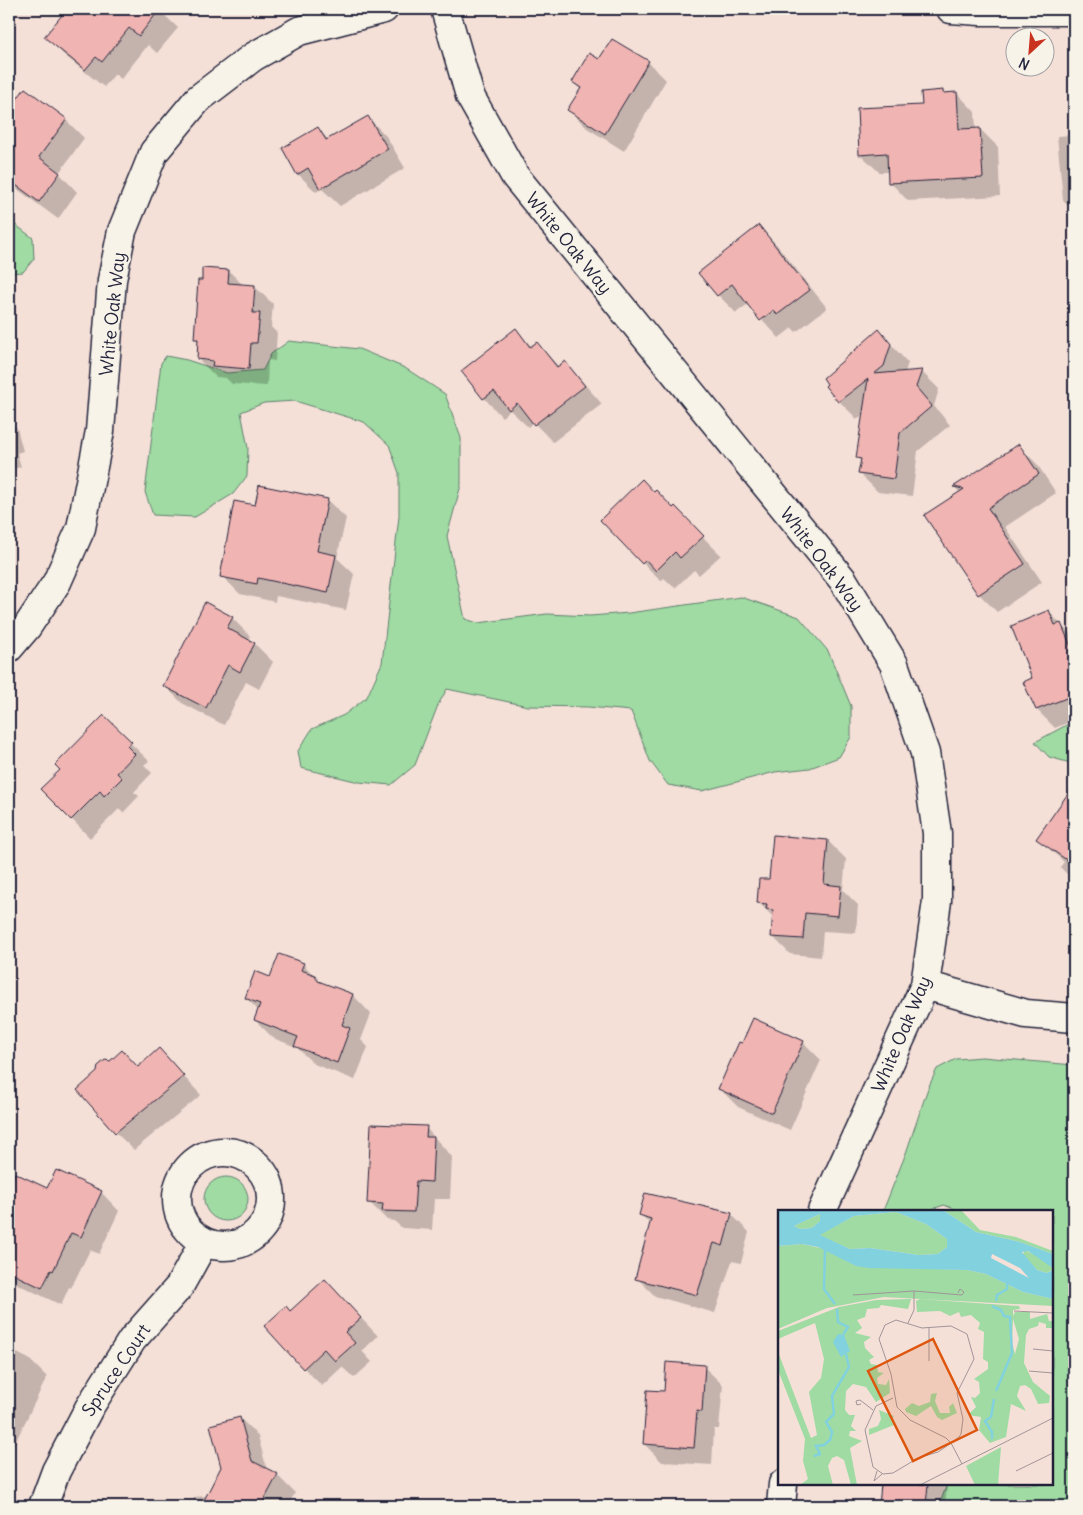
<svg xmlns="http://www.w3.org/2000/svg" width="1083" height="1515" font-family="Delius,sans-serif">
	<rect width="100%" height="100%" fill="#f5e0d8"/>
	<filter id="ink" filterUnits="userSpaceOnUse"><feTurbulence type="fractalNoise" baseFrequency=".02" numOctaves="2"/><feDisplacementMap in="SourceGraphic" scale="10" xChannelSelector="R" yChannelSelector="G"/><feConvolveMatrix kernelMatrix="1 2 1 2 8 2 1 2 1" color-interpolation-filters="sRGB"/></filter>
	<g filter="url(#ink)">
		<path fill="#9fdba2" stroke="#607e6e" d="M9 220 33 238 34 259 23 272 9 273Z
			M289 341 359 349 405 368 445 394 461 438V485L447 536 465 619 478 623 547 614 590 616 629 613 741 597 799 617 828 651 851 706V737L839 757 810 768 775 772 702 791 668 785 650 761 631 711 588 707 528 706 447 689 438 705 415 765 391 785 359 782 301 768 298 751 312 729 344 715 367 697 382 663 399 516V473L389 445 364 422 295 401 264 403 241 412 248 448 247 476 233 494 195 517 153 515 145 492 161 363 166 356 187 360 227 373 263 370 271 354Z
			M1074 721V764L1049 757 1035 742Z
			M982 1057 1074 1065V1506H939L947 1484H1052V1211H959L944 1205 927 1211H883L906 1153 928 1088 937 1069 956 1059Z
			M204 1199a22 22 0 1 1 44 0a22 22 0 1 1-44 0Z"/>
		<path fill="#0003" d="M69 9H158L178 28 157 53 148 45 121 79 115 74 104 87 64 55 46 37Z
			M600 61 648 62 666 80 624 151 587 128 569 110 581 90 573 82Z
			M25 90 66 120 84 138 59 173 77 192 58 219 9 183V112Z
			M957 93 975 112 976 129H980L998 147 1000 196 908 201 890 182 889 172H879L860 154 923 106Z
			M368 117 386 136 405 168 340 206 322 189 316 192 298 174 318 129 329 140Z
			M1074 135V212L1063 200 1057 136Z
			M759 227 777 245 827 308 796 332 792 328 779 338 748 304 736 313 718 295Z
			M229 271 243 285 254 286 273 304 271 327 277 333 275 361 268 360 267 386 232 384 226 378 216 377 198 359 199 342 195 338Z
			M516 330 532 347 537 343 559 367 565 362 602 404 553 442 533 422 528 427 510 410 502 417 484 398 463 372Z
			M879 331 908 363 905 372 921 371 939 389 934 406 950 425 918 451 912 496 878 492 860 474 862 462 858 458 864 414 857 419 839 401Z
			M9 353 13 357 9 364Z
			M9 420 17 428 23 451 17 453 21 467 9 470Z
			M1018 445 1037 464 1056 493 1005 527 1042 582 997 612 979 594 960 493 955 487Z
			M656 491 721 555 699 575 694 570 675 588 664 578 661 581 643 563Z
			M327 500 346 518 337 558 354 574 346 610 276 596 275 602 240 594 222 576 256 506Z
			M1048 611 1074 638V720L1055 728 1037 710 1025 682 1034 678Z
			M232 618 250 636 248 641 255 644 273 662 259 689 246 682 224 725 182 703 164 685Z
			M104 717 149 761 144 765 152 773 134 792 139 796 123 813 119 809 90 838 42 789 62 770Z
			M1074 799V881L1060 867 1064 862 1038 838Z
			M828 841 846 859 843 890 858 905 856 933 823 931 821 957 790 954 772 936 774 918 758 902 770 881Z
			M303 964 321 983 353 995 371 1014 361 1040 368 1047 355 1080 314 1064 296 1047 273 1038 255 1020 259 1011 246 998 271 978Z
			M803 1042 821 1060 790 1130 738 1107 720 1089Z
			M159 1050 201 1095 134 1150 115 1132 110 1062 122 1051 139 1068Z
			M426 1128 452 1157 450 1199H434L432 1230 402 1228 394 1221 387 1220 369 1202Z
			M16 1175 48 1190 101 1192 119 1211 99 1254 90 1250 71 1288 69 1287 61 1305 9 1280V1190Z
			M731 1214 749 1232 741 1263 732 1261 715 1313 655 1296 637 1278 651 1225 641 1215Z
			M343 1299 378 1336 362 1351 372 1362 354 1378 342 1367 322 1386 304 1368 291 1312Z
			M9 1349 29 1359 47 1377 11 1451 9 1450Z
			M704 1367 723 1385 719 1429H714L712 1465 662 1462 644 1444 666 1392Z
			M240 1418 258 1436 267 1470 277 1475 295 1493 288 1506H196L193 1497 207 1496 223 1467Z
			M881 1484H943L947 1487 945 1506H880Z"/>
		<path fill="#f0b4b2" stroke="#22223b" d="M67 9H160L139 36 129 28 102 62 96 57 85 70 44 37Z
			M612 39 649 61 605 134 567 110 581 88 572 82 589 53 599 59Z
			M25 88 67 119 39 157 60 173 39 202 9 180V110Z
			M943 90V93L957 92 959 129 980 128 983 178 888 183 887 153 859 155 857 108 922 105 921 92Z
			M368 116 388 149 320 189 308 168 297 175 282 148 318 127 326 140Z
			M759 225 810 290 777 315 774 310 760 321 732 284 717 296 698 273Z
			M202 268 229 270 228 283 255 285 253 313H260L257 343H251L249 369 212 366 213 361 197 359 198 339H194L198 280H202Z
			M516 328 530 347 537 342 557 367 565 361 585 386 534 425 517 403 509 410 494 391 483 399 461 371Z
			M879 329 891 344 884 366 874 374 922 370 916 387 932 406 900 433 894 479 858 474 861 459 856 458 868 379 838 402 825 386 827 384 823 378Z
			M1019 444 1039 474 988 508 1025 564 978 595 924 515 964 489 953 487Z
			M642 479 654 492 656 490 673 508 675 506 704 536 680 558 675 552 656 571 646 560 642 564 600 520Z
			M259 485 328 499 317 551 336 555 328 593 258 578 257 584 220 577 234 501 255 505Z
			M205 602 233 617 227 628 255 643 240 672 228 665 206 708 163 686Z
			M1049 610 1055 625 1061 623 1074 654V695L1036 710 1023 682 1032 678 1011 626Z
			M104 715 132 742 127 746 135 754 117 773 122 778 104 796 100 791 71 820 40 789 60 770 55 765Z
			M1074 785V865L1036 839Z
			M773 835 828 840 824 884 841 886 838 916 805 913 803 939 771 937 773 910 766 909 767 904 757 903 759 879H769Z
			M279 954 304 963 301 970 315 975 318 981 353 994 342 1025 350 1028 337 1063 294 1046 298 1037 254 1020 260 1004 245 998 255 971 270 977Z
			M753 1018 804 1041 772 1113 718 1089 739 1042 742 1043Z
			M159 1048 184 1076 115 1133 77 1090 97 1072 98 1066 105 1060 110 1061 122 1050 138 1067Z
			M371 1124 427 1126 426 1137H434L432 1182 416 1181 414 1212 382 1211 383 1204 367 1203Z
			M56 1170 102 1191 81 1237 71 1233 53 1271 51 1270 42 1288 9 1272V1187L15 1173 47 1188Z
			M645 1193 732 1213 723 1246 714 1243 697 1295 635 1279 651 1219 639 1215Z
			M325 1279 361 1318 345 1332 355 1343 335 1361 324 1349 303 1369 264 1326 286 1306 290 1311Z
			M666 1362 705 1365 702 1412 697 1411 694 1448 643 1444 647 1390 664 1391Z
			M240 1417 252 1461 278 1474 261 1506H201L221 1467 210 1425Z
			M881 1484H928L926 1506H879Z"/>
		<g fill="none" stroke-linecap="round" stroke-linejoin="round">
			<g stroke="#22223b" stroke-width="31">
				<path id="minor" d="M445 9 470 96 515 176 843 580 894 664 925 753 937 833V901L925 985 822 1211
					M951 9 980 11H1074
					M9 648 27 627 57 582 81 528 100 431 112 280 122 231 154 152 198 99 253 57 299 31 384 9
					M925 985 1026 1014 1074 1018
					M177 1199a47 47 0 1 1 94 0a47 47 0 1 1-94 0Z
					M43 1506 56 1471 89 1408 132 1340 179 1287 204 1242
					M781 1506 783 1484"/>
			</g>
			<use href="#minor" stroke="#f7f3e8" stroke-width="28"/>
		</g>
	</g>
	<g text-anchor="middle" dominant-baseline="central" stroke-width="4.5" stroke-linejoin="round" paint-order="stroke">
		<g font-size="18" fill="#22223b" stroke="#f7f3e8">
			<text transform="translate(569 243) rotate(51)">White Oak Way</text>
			<text transform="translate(112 314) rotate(-84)">White Oak Way</text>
			<text transform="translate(822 559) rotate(53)">White Oak Way</text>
			<text transform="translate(901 1034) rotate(-67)">White Oak Way</text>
			<text transform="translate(116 1370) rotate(-56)">Spruce Court</text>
		</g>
	</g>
	<g transform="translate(778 1210)">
		<rect width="275" height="275" fill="#f5e0d8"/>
		<path d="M165 0H183L202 20 238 27 275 41V44L242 32 198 22ZM118 2 148 14 169 29V37L160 44 141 45 92 38 72 39 41 25 76 6ZM42 4V11L34 18 22 19 16 16ZM24 34 47 39 78 56 189 60 208 64 245 82 275 89V96L106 87 49 98 0 119V36ZM247 40 273 53 274 60 269 63 259 60 244 46ZM133 89 130 99 103 95 101 98 89 99 87 107 79 110 84 118 77 123 93 127 86 132 87 138 96 147 91 150 93 154 99 155 100 162 106 163 99 168 100 174 108 175 111 169 112 183 98 192 88 177 75 174 68 181 67 200 71 205H77L73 216 78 221H72L71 226 84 231 72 238 79 275H73L66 250 59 246 54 248 50 256 55 275H22L30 269 25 251 27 229 0 160V142L33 228 39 225 31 182 43 168 46 149 37 113 0 129V121L61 97 98 90ZM142 89 241 96 242 99 235 100V106L237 102H252V109L269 104 271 111H275V118H268V114L261 112 260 116 251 119 248 125 246 153 255 172 272 186 271 193 260 194 253 179 247 175 242 176 239 186 248 201 233 194 228 227 212 233 201 220 203 207 190 205 198 197 193 187 197 188 202 183 201 172 196 169 210 159V152L205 149 206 122 200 119 202 113 193 105 183 107 181 102 172 106 162 101 139 102 138 91ZM235 109 241 129 237 144 234 133ZM159 183 157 191 162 203H172L171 197 175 193 179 203 164 210 159 207 153 196 138 206 128 202 127 199 134 193 141 196 152 192 153 184ZM101 200 116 206 113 210 116 215 91 225V219L100 216 103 209ZM223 237 220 275H197L188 256Z" fill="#9fdba2" fill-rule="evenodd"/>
		<path d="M0 0H165L198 22 242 32 275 44V58L250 41 244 42 259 60 269 63 275 60V89L245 82 208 64 189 60 91 58 78 56 40 37 24 34 0 36ZM118 2 148 14 169 29V37L160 44 141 45 92 38 72 39 42 25 76 6ZM42 4V11L34 18 22 19 16 16ZM214 44 242 58 251 68 213 48ZM60 124 66 125 72 141 63 147 55 132Z" fill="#82d1df" fill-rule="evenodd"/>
		<path fill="none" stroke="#82d1df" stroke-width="2.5" d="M47 40 46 79 57 94M218 91 219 85 229 79V71M214 96 223 100 226 106 232 107 234 143 218 181M59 99 60 112 70 117 65 125M214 229V222L207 211 213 207 216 189M36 246 42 244 38 236 46 235 52 230 54 222 48 212 56 204 54 186 71 157 68 144"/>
		<path fill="none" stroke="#a19499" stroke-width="1" d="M75 85 136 81 184 85 186 82 182 79 180 83M236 101 275 103M130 113 136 100V81M255 139 275 141M151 151V118M251 161 275 163M115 188 98 196 87 220 95 257 105 264 115 263 140 248 160 242 166 238 173 233 181 227 183 224 185 209 179 183 196 149 189 124 173 116 144 118 118 110 107 115 101 129 113 164 119 197 132 210 168 228 173 233 184 254M83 194 79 195 78 191 82 190 95 200M99 261 96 271 104 264M238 261 275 243M142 275 275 208"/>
		<path fill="#de560e" fill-opacity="0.15" stroke="#de560e" stroke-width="2.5" d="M155 129 199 220 135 251 90 161Z"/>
		<rect width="275" height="275" fill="none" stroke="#22223b" stroke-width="2.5"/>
	</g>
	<rect width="1083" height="1515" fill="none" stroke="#f7f3e8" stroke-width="30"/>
	<rect x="15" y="15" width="1053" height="1485" fill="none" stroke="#22223b" stroke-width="2" filter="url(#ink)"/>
	<g transform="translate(1030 52) rotate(206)"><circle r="24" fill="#f7f3e8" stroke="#a29fa3"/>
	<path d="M0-4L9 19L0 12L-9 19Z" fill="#c8321e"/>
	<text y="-8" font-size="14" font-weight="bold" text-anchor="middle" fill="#22223b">N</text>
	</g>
</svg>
